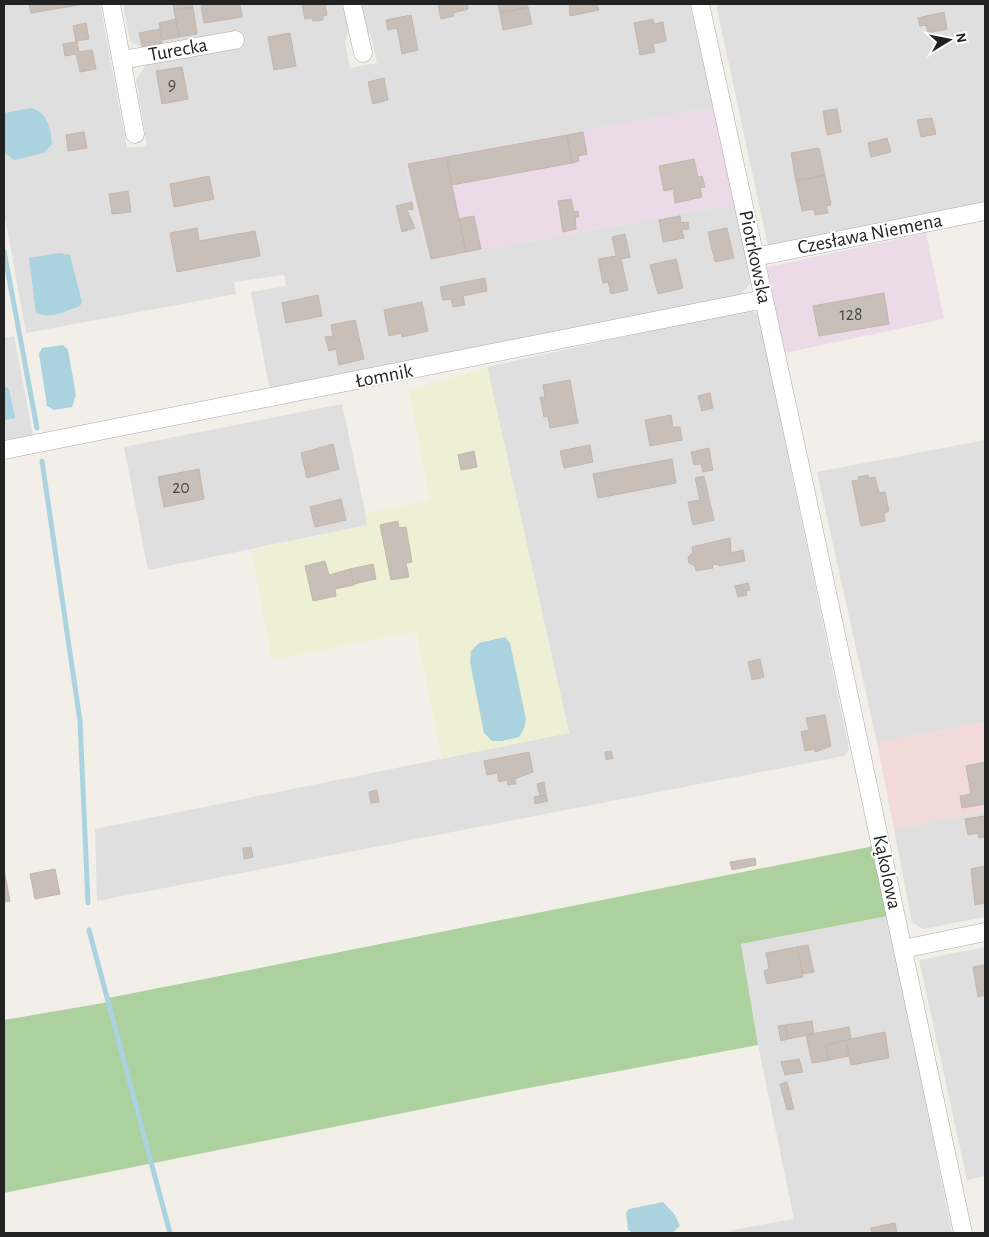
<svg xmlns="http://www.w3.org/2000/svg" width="989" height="1237" font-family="'Alegreya Sans',sans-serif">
	<rect width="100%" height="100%" fill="#f2efe9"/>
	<path fill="#e0dfdf" d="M4 4H100L127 148 147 146 136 79 146 65 243 47 239 30 143 48 130 41 123 4H345L350 28 345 42 350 68 377 63 371 36 365 30 360 4H690L713 107 405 164 429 260 734 204 751 283 740 295 275 391 269 386 251 292 286 286 284 275 234 282 236 294 26 333 4 212Z
		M716 4H985V203L768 246Z
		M750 309 759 316 849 749 844 756 97 901 95 829 569 733 487 367Z
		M14 336 33 435 4 440V338Z
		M342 404 368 525 148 570 124 447Z
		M985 440V722L877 743 817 472Z
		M985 811V917L923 929 912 922 894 829Z
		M888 916 952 1233H732L731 1230 794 1219 758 1045 741 944Z
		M985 947V1176L967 1180 919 960Z"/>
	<path fill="#f2dad9" d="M985 722V811L894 829 877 743Z"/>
	<path fill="#ebdbe8" d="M713 107 734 204 429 260 405 163Z
		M926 233 944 319 785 353 767 267Z"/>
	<path fill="#eef0d5" d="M487 367 569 733 442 758 416 631 272 660 251 550 367 525 365 513 430 500 409 390Z"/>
	<path fill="#add19e" d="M874 846 888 916 741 944 758 1045 518 1090 4 1193V1020L109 1002 108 998Z"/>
	<path fill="#aad3df" d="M31 108C48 113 51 128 52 144L44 153 14 160 4 153V113Z
		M59 253 70 255 82 302 80 306C64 312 52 319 36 313L29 258Z
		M63 345 68 350 76 395 72 407 54 410 47 406 39 354 42 348Z
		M4 386 9 389 15 418 4 420Z
		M505 637 510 643 526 719 524 729 519 737 502 741H492L484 733 470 662 471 651 479 643Z
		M663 1202 675 1215 680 1226 672 1233H633L628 1230 626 1212 629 1209Z"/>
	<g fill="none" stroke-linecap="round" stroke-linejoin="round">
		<path stroke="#aad3df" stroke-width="5" d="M4 251 37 428
			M42 461 80 721 88 903
			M89 930 170 1233"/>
	</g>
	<path fill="#c7bfb8" stroke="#c4b6ab" d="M29 4H84L31 13Z
		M173 4H192L193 7 174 10Z
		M213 4H240L242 17 204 23 201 6Z
		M302 4H325L327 15 323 16V20L313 21 312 18 305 19Z
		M438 4H467L468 9 453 13 454 16 441 19Z
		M498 4H526L528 7 500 13Z
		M569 4H597L599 10 570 16Z
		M193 7 197 34 179 37 174 10Z
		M528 7 532 24 503 30 500 13Z
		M944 12 947 29 928 33 926 25 920 26 918 18Z
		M411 15 418 50 402 54 397 28 388 30 386 20Z
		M176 19 179 37 162 40 159 23Z
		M653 19 654 24 663 22 666 41 653 44 655 52 640 55 634 23Z
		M86 23 89 39 77 41 79 52 92 50 96 69 80 72 76 54 65 56 63 44 76 42 73 26Z
		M160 29 162 43 142 47 139 33Z
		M290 33 296 66 274 70 268 37Z
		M182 67 188 99 162 104 156 71Z
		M384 78 388 100 373 104 368 82Z
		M837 109 841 132 827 135 823 111Z
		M932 118 936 134 921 137 917 120Z
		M84 132 87 148 68 151 66 135Z
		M583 132 587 154 578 156 579 161 572 163 567 135Z
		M567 135 572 163 452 185 446 157Z
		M887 138 891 152 871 157 868 143Z
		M819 148 825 175 796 181 791 153Z
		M446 157 466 252 431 259 408 164Z
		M694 159 698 177 702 176 705 187 700 188 702 197 675 203 673 189 664 191 659 166Z
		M825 175 831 205 826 206 828 213 815 215 814 209 802 211 796 181Z
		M209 176 214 199 174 207 170 184Z
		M128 191 131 212 112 214 109 194Z
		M571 199 574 212 578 211 579 217H575L576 229 563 232 558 201Z
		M412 202 413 209 407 210 415 228 402 232 396 206Z
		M474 216 481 249 466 252 459 219Z
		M680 216 681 223 688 222 689 229 682 230 684 238 663 242 659 220Z
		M197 228 199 241 255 231 260 256 177 272 170 233Z
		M727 228 734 258 715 262 708 232Z
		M625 234 630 257 621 259 628 290 611 294 608 282 603 283 598 259 616 256 612 237Z
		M676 259 683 288 658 294 650 265Z
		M485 278 487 291 463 296 465 305 453 307 451 299 443 300 440 287Z
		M884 293 889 324 819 336 813 306Z
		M318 295 322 316 286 323 282 303Z
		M422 302 428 331 402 337 401 333 389 336 384 310Z
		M355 320 364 359 339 365 336 349 329 351 325 337 333 336 331 325Z
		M570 380 578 423 550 428 548 416 544 417 540 397H545L543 385Z
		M710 393 713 408 702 411 698 396Z
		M671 415 673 427H680L682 440 650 446 645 420Z
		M333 444 339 469 307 478 301 453Z
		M590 445 593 462 564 468 560 451Z
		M709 448 713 470 703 472 701 464 694 465 691 452Z
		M474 451 477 467 461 470 458 455Z
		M672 459 676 483 598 498 593 474Z
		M199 469 204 499 164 507 158 477Z
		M868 475 869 478 875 477 879 493 885 492 889 511 884 513 885 521 861 526 852 481 859 480 858 477Z
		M704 476 714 520 693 525 688 502 700 500 695 478Z
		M341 499 346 520 315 527 310 507Z
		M398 521 399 528 406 527 412 562 406 563 409 577 391 580 380 525Z
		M730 538 731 553 743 550 745 561 719 566V564L712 565 713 568 696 571 695 566 689 563 688 557 693 553 692 547Z
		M325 561 329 575 350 569 354 585 335 589 336 596 313 601 305 566Z
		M373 564 376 579 354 584 350 569Z
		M748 583 750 590 746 591 747 595 738 597 735 586Z
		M760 659 764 677 752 680 748 662Z
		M825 715 831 746 815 752V749L805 751 801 732 809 730 806 718Z
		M611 751 613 758 606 760 605 752Z
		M529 752 533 772 515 779 516 784 508 785 507 780 499 782 497 773 487 775 484 761Z
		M985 762V804L962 808 960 796 971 794 966 766Z
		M544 782 546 795 540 796 537 784Z
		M377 790 379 802 371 803 369 792Z
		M546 795 548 801 535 804 534 797Z
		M985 816V837L979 838 978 833 968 835 965 819Z
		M251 847 253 857 244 859 243 848Z
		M755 858 756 865 732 870 730 862Z
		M985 866V903L975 905 971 869Z
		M55 869 60 894 35 899 30 874Z
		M4 870 10 901 4 902Z
		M808 945 814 972 803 974 797 947Z
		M797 947 803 977 767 984 764 971 769 969 766 953Z
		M983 965 985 966V995L978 997 973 967Z
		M812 1021 814 1034 788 1039 785 1025Z
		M785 1025 788 1039 781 1041 778 1026Z
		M849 1027 851 1039 826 1045 829 1060 812 1063 806 1035Z
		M885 1032 889 1058 851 1065 846 1040Z
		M846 1040 849 1056 829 1060 826 1045Z
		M799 1059 803 1072 785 1075 781 1062Z
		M787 1082 794 1109 787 1110 780 1084Z
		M895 1223 897 1233H872L871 1228Z"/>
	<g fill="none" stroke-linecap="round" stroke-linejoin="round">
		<g stroke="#a9a9a9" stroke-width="19">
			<path id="minor" d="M111 4 135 134
				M352 4 363 53
				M700 4 801 470 963 1233
				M122 60 235 40
				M755 257 985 211
				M4 450 764 299
				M903 949 985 932"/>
		</g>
		<use href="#minor" stroke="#fff" stroke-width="18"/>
	</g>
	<g text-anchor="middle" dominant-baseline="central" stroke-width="4" stroke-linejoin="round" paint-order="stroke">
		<g font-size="18" fill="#4b4948">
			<text x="172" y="85">9</text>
			<text x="851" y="315">128</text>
			<text x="181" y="488">20</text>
		</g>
		<g font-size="20" fill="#222" stroke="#fff">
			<text transform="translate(178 50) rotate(-10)">Turecka</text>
			<text transform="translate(870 234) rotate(-11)">Czesława Niemena</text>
			<text transform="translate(755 257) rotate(78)">Piotrkowska</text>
			<text transform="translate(384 376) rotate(-11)">Łomnik</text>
			<text transform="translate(887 872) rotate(78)">Kąkolowa</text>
		</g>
	</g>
	<rect width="989" height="1237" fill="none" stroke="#222222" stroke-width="10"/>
	<g transform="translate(949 40) rotate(80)" stroke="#ffffff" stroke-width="4" paint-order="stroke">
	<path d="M0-4L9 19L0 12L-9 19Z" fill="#222222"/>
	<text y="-8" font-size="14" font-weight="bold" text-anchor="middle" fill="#222222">N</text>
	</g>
</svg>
